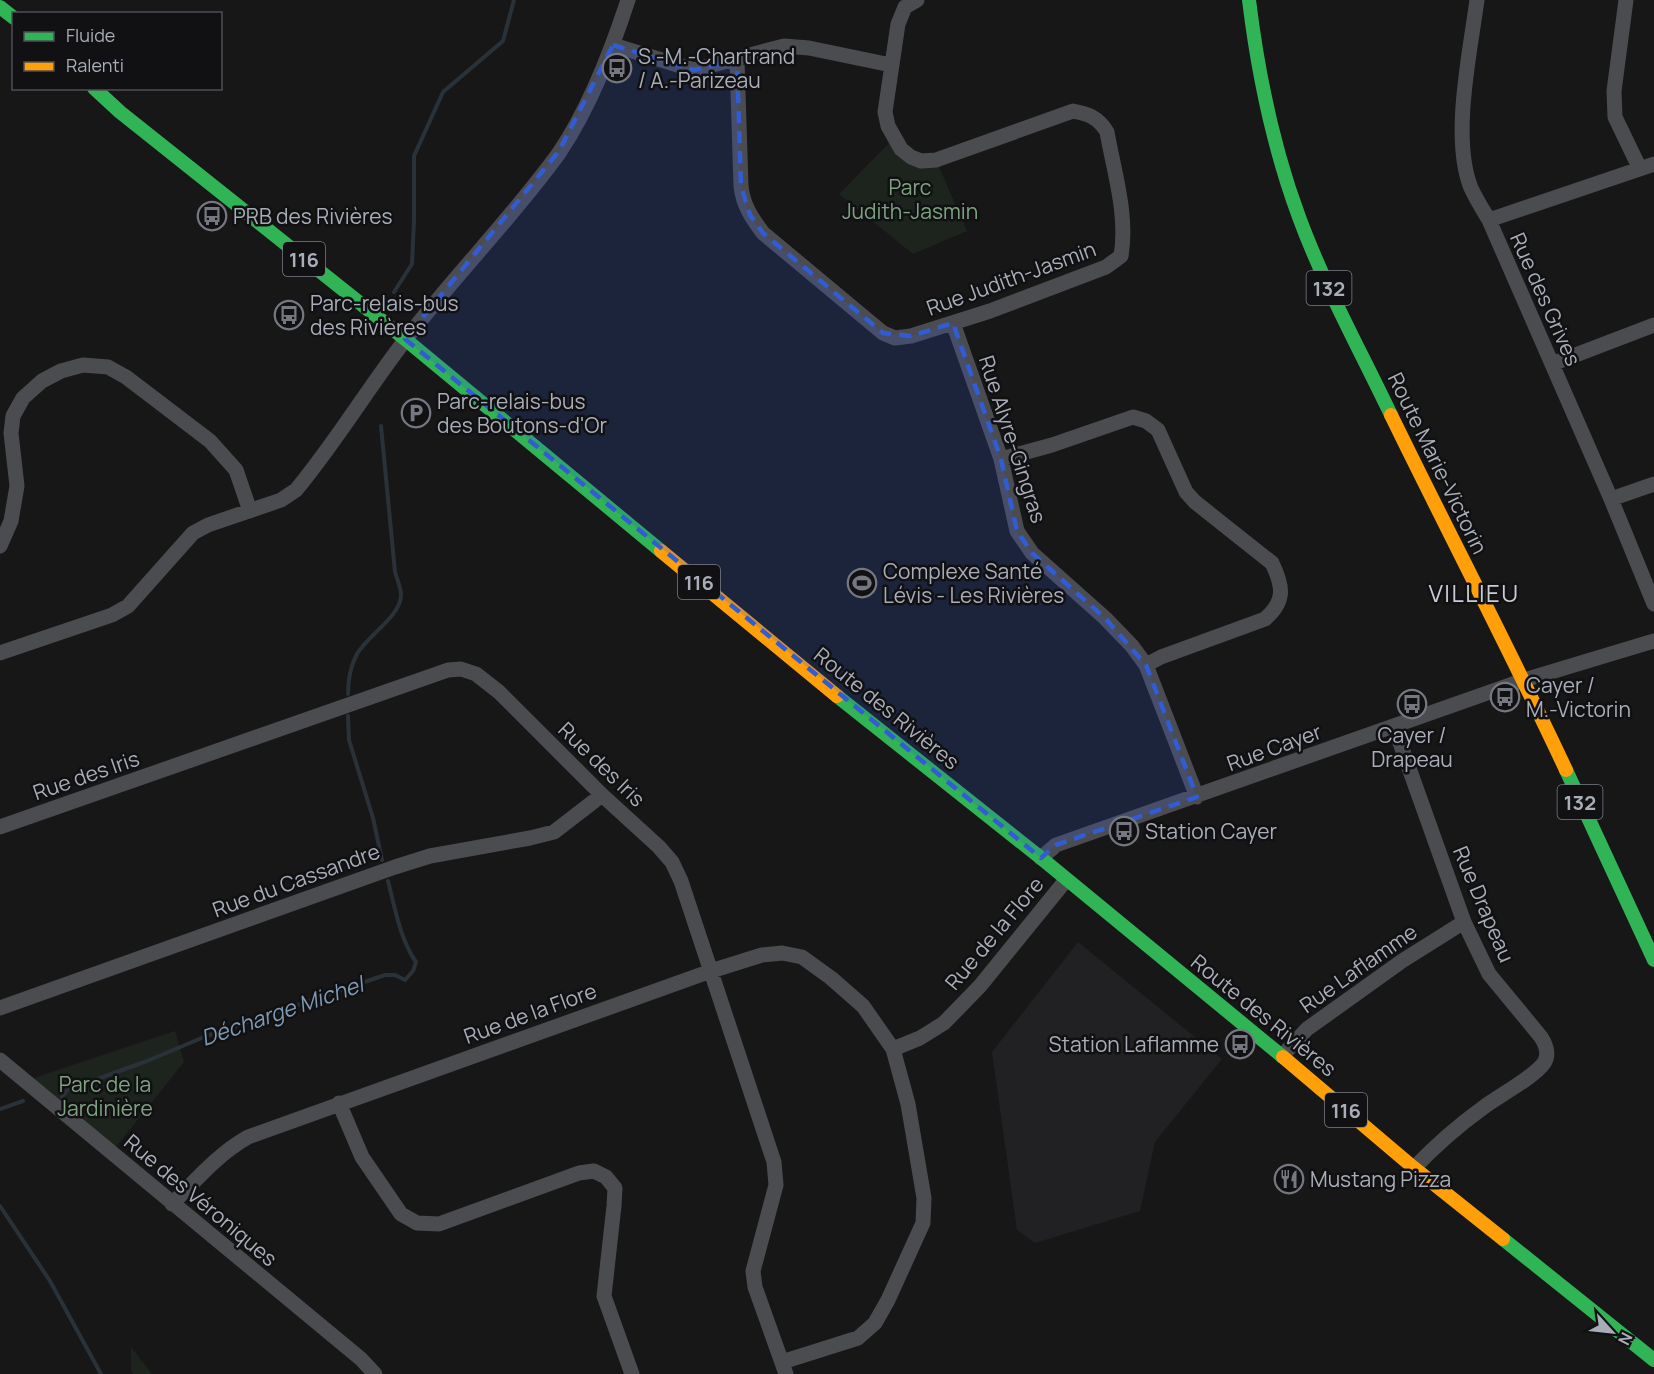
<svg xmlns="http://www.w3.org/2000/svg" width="1654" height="1374" font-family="Manrope,sans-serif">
	<rect width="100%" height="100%" fill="#171717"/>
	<path fill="#212123" d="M1078 942 1222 1059 1155 1142 1140 1211 1035 1243 1017 1230 992 1052Z"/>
	<path fill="#1d241e" d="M894 138 901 149 936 160 967 231 913 254 839 194Z
		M175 1031 184 1062 111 1153 25 1081Z
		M131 1347 152 1374H133L131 1370Z"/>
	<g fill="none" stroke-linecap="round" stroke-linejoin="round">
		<path stroke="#2a3239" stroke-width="4" d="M394 292 412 264 414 221V156L443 92 503 41 514 0
			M348 694C348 680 350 667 357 654 368 635 401 616 401 595 401 588 397 579 395 572L381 426
			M348 716 349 740 373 818 382 860
			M62 1097 67 1090 147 1061 204 1037 385 975H395L405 980 413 971 416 962C400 939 395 908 388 881
			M0 1109 23 1101
			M0 1206 50 1281 101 1374"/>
		<path stroke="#4b4c50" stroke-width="15" d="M1477 0C1470 53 1451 138 1471 188 1476 199 1483 210 1489 220L1611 499 1654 604
			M1626 0 1614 91 1615 117 1640 169
			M613 45 694 70 784 46 809 48 891 65
			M737 60 741 186C743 205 751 217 763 233L883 333 895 338 911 336 990 311 1106 267 1121 256C1128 215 1114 172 1107 132 1098 117 1088 114 1073 111L936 160 921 161 911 157 901 149 888 126 885 112 898 24 905 7 917 0
			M1489 220 1654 164
			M953 323 1001 459 1017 531 1032 553 1105 618 1132 646 1146 665 1197 797
			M1552 364 1654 325
			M1001 459 1052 445 1133 417 1146 421 1158 430 1186 492 1195 502 1272 563C1283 586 1286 601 1265 619L1161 657 1146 665
			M1611 499 1654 484
			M0 546 11 521 17 486 11 433 13 416 23 398 42 381 61 371 83 365 108 367 126 377 210 441 236 470 250 511
			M0 653 112 615 128 606 193 533 208 525 281 500 296 490C336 442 368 388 406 339 455 275 512 218 559 153 590 107 611 52 628 0
			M1394 726 1464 922 1489 974 1541 1037C1546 1045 1550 1054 1544 1063 1533 1078 1500 1095 1484 1107 1459 1125 1435 1146 1414 1168
			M0 827 448 670 461 669 476 674 499 692 602 795 659 847 672 862 681 881 774 1162 776 1185 753 1271 755 1287 786 1374
			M1041 858 1056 845 1524 680 1654 641
			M0 1008 395 867 430 856 530 838 554 832 602 795
			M893 1049 920 1038 944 1023 980 986 1066 880
			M1282 1056 1307 1029 1402 961 1464 922
			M0 1060 361 1359 375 1374
			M339 1103 362 1157 401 1214 417 1223 439 1224 579 1173 594 1171 606 1177 615 1188 614 1206 604 1296 632 1374
			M172 1204C196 1180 218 1154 248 1137L711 971 762 955 782 953 802 957 831 978 863 1006 893 1049 908 1104 924 1198 923 1223 888 1300 875 1323 858 1338 782 1362"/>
		<path stroke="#30b455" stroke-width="14" d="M1249 0C1258 74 1273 147 1299 217 1324 285 1360 350 1391 415
			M0 7 14 18
			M94 88 120 112 405 339 661 551
			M837 696 1041 858 1283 1057
			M1566 770 1654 960
			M1503 1239 1654 1360"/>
		<path stroke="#ff9f0a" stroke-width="14" d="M1391 415C1449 534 1510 650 1566 770
			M661 551 837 696
			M1283 1057 1414 1168 1503 1239"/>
	</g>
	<path fill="#325cd3" fill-opacity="0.2" stroke="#325cd3" stroke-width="4.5" stroke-dasharray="12 8" stroke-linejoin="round" d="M613 45 694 70 737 60 741 186 750 215 763 233 883 333 911 336 953 323 1001 459 1017 531 1032 553 1105 618 1146 665 1197 797 1056 845 1041 858 405 339 559 151Z"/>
	<defs>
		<g id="bus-ring" transform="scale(1.5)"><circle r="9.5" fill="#111113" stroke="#757880" stroke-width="1.5"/><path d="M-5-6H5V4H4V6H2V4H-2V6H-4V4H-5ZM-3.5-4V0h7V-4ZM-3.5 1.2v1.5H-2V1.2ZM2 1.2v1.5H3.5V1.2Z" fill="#757880"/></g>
		<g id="parking-ring" transform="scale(1.5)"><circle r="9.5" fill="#111113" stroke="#757880" stroke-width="1.5"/><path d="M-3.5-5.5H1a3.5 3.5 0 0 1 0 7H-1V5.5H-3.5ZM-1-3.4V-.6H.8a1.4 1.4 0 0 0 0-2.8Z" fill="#757880"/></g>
		<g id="stadium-ring" transform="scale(1.5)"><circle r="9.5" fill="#111113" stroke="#757880" stroke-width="1.5"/><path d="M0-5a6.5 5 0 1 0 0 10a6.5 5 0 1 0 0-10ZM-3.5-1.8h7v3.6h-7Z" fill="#757880"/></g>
		<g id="restaurant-ring" transform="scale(1.5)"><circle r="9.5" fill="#111113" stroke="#757880" stroke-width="1.5"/><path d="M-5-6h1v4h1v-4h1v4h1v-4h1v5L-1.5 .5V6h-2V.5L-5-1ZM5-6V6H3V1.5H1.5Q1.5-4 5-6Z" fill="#757880"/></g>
	</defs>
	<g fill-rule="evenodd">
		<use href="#bus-ring" x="617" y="68"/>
		<use href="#bus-ring" x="212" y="216"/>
		<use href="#bus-ring" x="289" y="315"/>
		<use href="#parking-ring" x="416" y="413"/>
		<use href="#stadium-ring" x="862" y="583"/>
		<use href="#bus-ring" x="1505" y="697"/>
		<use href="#bus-ring" x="1412" y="704"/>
		<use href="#bus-ring" x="1124" y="831"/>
		<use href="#bus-ring" x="1240" y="1044"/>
		<use href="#restaurant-ring" x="1289" y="1179"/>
	</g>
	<g text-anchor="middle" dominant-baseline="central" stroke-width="5" stroke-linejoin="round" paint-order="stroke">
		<g fill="#111113" stroke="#7b7e86" stroke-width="1.5">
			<rect x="283" y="242" width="42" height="34" rx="4.5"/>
			<rect x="1306.5" y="271" width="45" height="34" rx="4.5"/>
			<rect x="678" y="565" width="42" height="34" rx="4.5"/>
			<rect x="1557.5" y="785" width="45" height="34" rx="4.5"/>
			<rect x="1325" y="1093" width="42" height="34" rx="4.5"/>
		</g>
		<g font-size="20" font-weight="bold" fill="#a8adb8">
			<text x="304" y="259">116</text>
			<text x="1329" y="288">132</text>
			<text x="699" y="582">116</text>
			<text x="1580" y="802">132</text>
			<text x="1346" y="1110">116</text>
		</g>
		<g font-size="21" fill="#a8adb8" stroke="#111113" text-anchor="start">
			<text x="638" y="56">S.-M.-Chartrand<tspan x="638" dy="24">/ A.-Parizeau</tspan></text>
			<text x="233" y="216">PRB des Rivières</text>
			<text x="310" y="303">Parc-relais-bus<tspan x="310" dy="24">des Rivières</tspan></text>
			<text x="437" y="401">Parc-relais-bus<tspan x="437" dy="24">des Boutons-d'Or</tspan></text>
			<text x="883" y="571">Complexe Santé<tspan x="883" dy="24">Lévis - Les Rivières</tspan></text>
			<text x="1526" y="685">Cayer /<tspan x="1526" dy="24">M.-Victorin</tspan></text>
			<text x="1412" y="735" text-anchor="middle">Cayer /<tspan x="1412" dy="24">Drapeau</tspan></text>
			<text x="1145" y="831">Station Cayer</text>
			<text x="1219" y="1044" text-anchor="end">Station Laflamme</text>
			<text x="1310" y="1179">Mustang Pizza</text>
		</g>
		<g font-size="21" fill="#7fa381" stroke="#111113">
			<text x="910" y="187">Parc<tspan x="910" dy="24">Judith-Jasmin</tspan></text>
			<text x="105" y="1084">Parc de la<tspan x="105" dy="24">Jardinière</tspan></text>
		</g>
		<g font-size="21" fill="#a8adb8" stroke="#111113">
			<text transform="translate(1011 278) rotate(-20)">Rue Judith-Jasmin</text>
			<text transform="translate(1546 299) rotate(66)">Rue des Grives</text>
			<text transform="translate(1013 439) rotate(72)">Rue Alyre-Gingras</text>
			<text transform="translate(1438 463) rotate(64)">Route Marie-Victorin</text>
			<text transform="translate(887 708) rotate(39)">Route des Rivières</text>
			<text transform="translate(1274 747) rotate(-20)">Rue Cayer</text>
			<text transform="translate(602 764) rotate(44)">Rue des Iris</text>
			<text transform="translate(86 775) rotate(-19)">Rue des Iris</text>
			<text transform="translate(296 880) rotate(-20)">Rue du Cassandre</text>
			<text transform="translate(1484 904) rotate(67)">Rue Drapeau</text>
			<text transform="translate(994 933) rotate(-50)">Rue de la Flore</text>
			<text transform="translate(1358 968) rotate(-35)">Rue Laflamme</text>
			<text transform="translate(530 1013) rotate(-20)">Rue de la Flore</text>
			<text transform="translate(1264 1015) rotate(39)">Route des Rivières</text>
			<text transform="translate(201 1200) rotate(40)">Rue des Véroniques</text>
		</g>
		<g font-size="22" font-style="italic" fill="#7f9bb3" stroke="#111113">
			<text transform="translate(282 1011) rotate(-19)">Décharge Michel</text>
		</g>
		<g font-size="24" letter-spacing="1.5" fill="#c9ccd4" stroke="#111113">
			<text x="1474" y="592">VILLIEU</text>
		</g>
	</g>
	<rect x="12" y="12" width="210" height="78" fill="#111113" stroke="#4d4f55" stroke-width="1.5"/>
	<rect x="24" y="32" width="30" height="9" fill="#30b455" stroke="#4d4f55" stroke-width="1.5"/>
	<text x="66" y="42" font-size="18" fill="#a8adb8">Fluide</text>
	<rect x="24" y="62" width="30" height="9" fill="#ff9f0a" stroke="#4d4f55" stroke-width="1.5"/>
	<text x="66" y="72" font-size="18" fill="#a8adb8">Ralenti</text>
	<g transform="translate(1612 1332) rotate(117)" stroke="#111113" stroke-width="4.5" paint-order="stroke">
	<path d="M0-4.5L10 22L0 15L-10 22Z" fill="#a8adb8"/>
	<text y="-9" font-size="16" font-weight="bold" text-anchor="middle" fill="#a8adb8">N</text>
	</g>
</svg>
